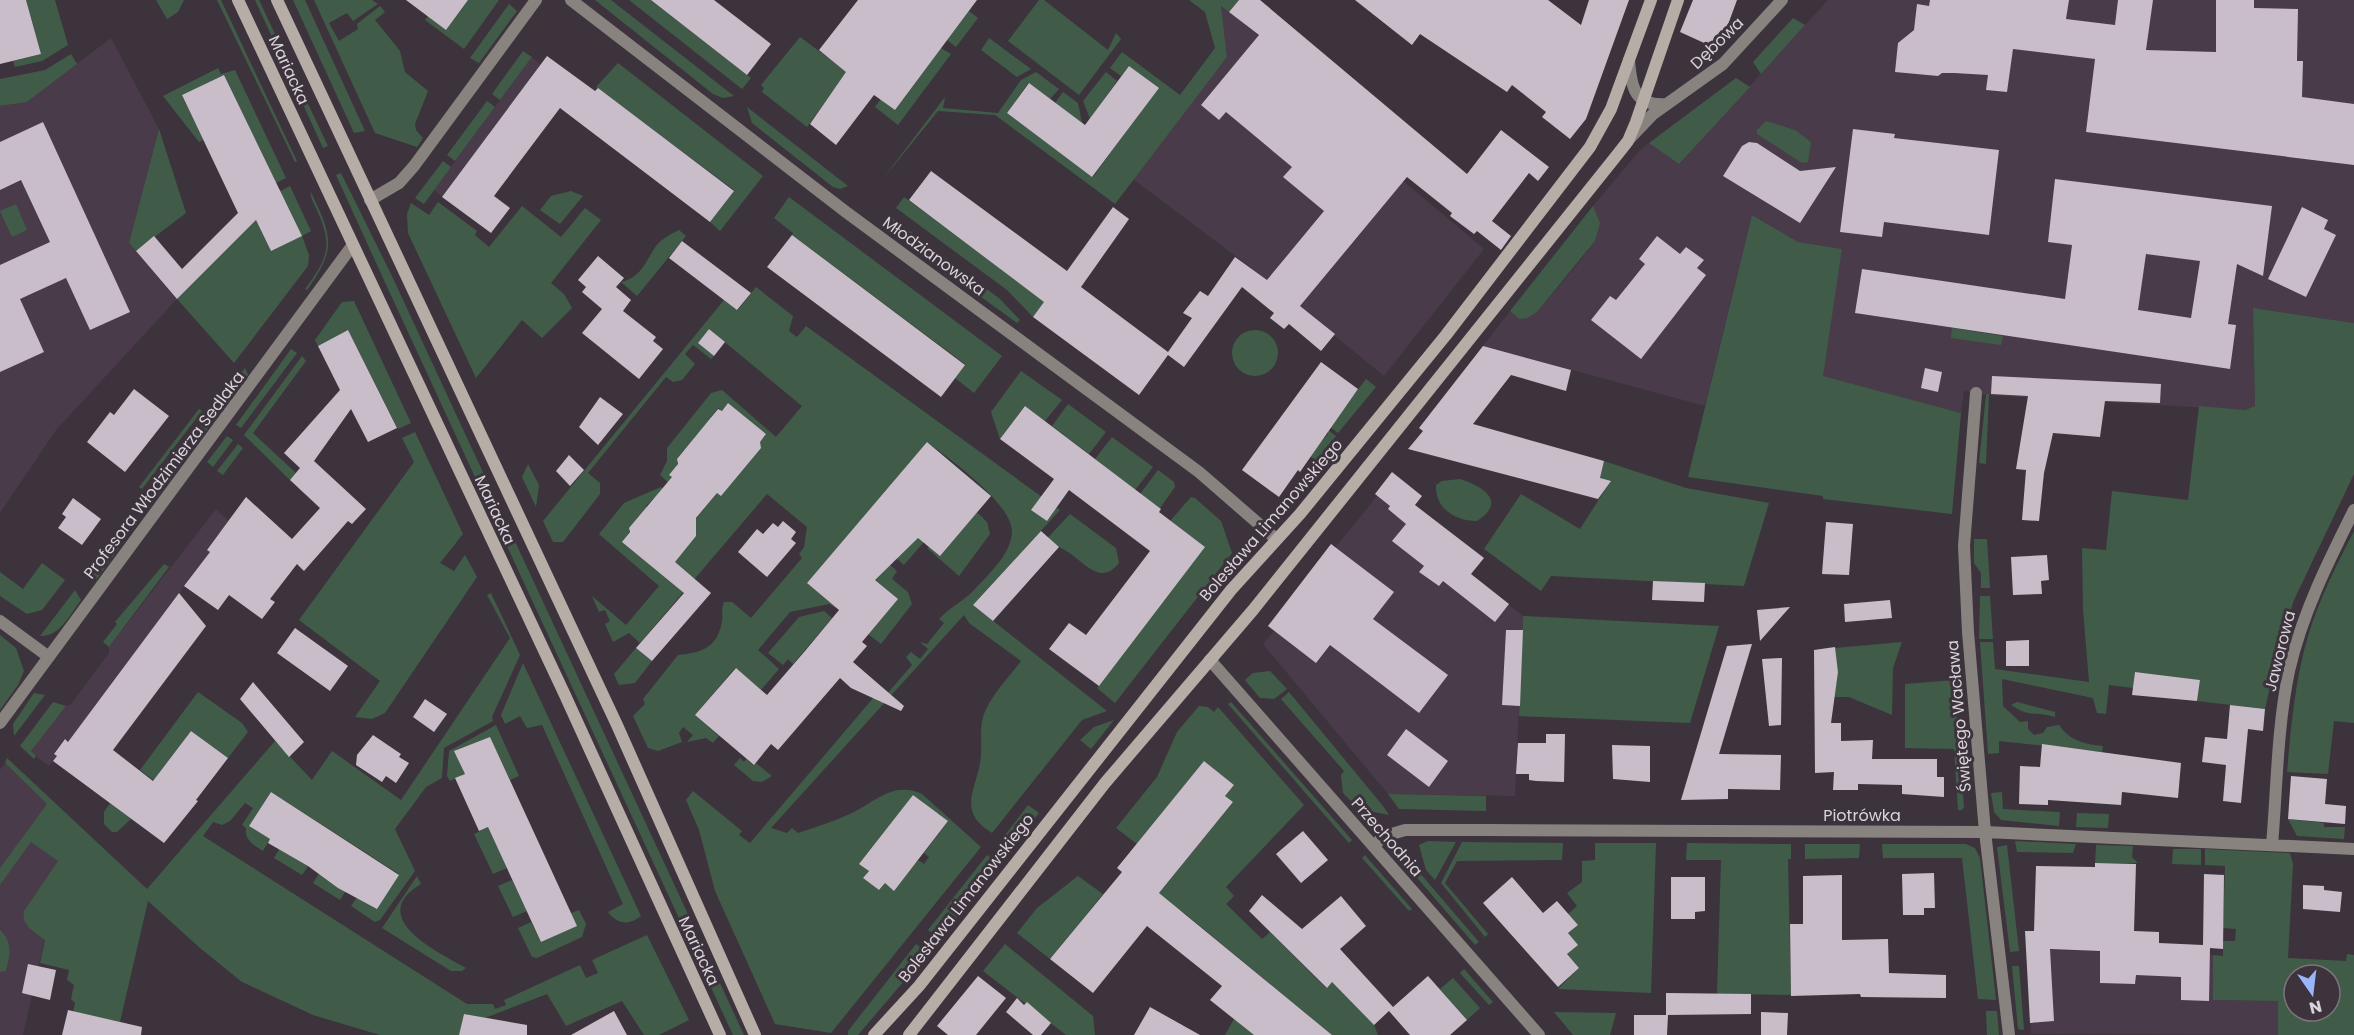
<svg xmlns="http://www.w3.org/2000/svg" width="2354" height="1035" font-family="Poppins,sans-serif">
	<rect width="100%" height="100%" fill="#3d333c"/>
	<path fill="#493b49" d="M1828 0H2354V323L2253 308 2255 406 2245 410 1986 395 1964 391 1961 413 1822 376 1842 249 1798 242 1752 215 1705 406 1483 346 1510 311 1519 319 1537 312 1576 266 1595 241 1599 223 1593 206 1640 150 1649 143 1680 163Z
		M1221 5 1309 77 1382 163 1484 249 1384 376 1254 270 1133 179 1227 57Z
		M111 38 159 129 129 243 177 299 56 430 0 513V106L27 102Z
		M532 57 541 65 442 197 434 190Z
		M1377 496 1390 506 1388 509 1523 616 1515 796 1388 794 1263 644 1274 631 1267 626 1331 544 1336 547Z
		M216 509 270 559 219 533 207 549 210 552 68 742 64 739 54 753 57 756 49 766 30 752 66 706 71 704 109 653V647Z
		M5 763 70 826 23 1035H0V770Z
		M2030 949 2213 955V1000L2278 1001V1035L2031 1034 2028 963Z"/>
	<path fill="#405c48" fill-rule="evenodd" d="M26 0H55L68 45 42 61 15 67 13 61 41 54Z
		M156 0H184L178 12 167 19Z
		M217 0H221L297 161 295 162Z
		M255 0H259L328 146 323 148Z
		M293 0H305L365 131 354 133Z
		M314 0H372L378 4 353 21 347 13 329 23 339 41 358 29 357 24 380 6 385 12 375 20 400 51 405 72 428 91 415 124 416 130 423 138 417 147 375 133Z
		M468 0H499L464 49 425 20 428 16 446 30Z
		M595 0H611L734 96 723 98 713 94Z
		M629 0H651L751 78 742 89Z
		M1039 0H1044L1108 50 1116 33 1121 39 1079 95 1008 41Z
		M1189 0H1239L1229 12 1221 6 1227 57 1115 204 995 115 938 111 882 180 945 97 943 108 998 113 1021 80 1036 72 1059 89 1050 99 1028 83 1007 113 1093 177 1158 88 1129 66 1121 76 1110 68 1122 52 1180 95 1215 48 1205 12Z
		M509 4 517 11 479 63 470 58Z
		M969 11 978 18 956 47 947 40Z
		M1793 18 1805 25 1761 74 1753 62Z
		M800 37 834 62 859 55 807 127 762 92 764 88 761 85Z
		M989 38 1031 69 1017 77 981 50Z
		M941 48 951 54 898 125 875 107 881 99 895 110Z
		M523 51 532 57 500 100 492 94Z
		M71 54 77 64 27 102 0 106V79L45 70Z
		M618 63 763 176 720 231 710 222 734 190 596 87Z
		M218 68 221 74 235 70 286 178 276 183 224 75 182 95 203 140 199 142 163 96Z
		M1106 72 1117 81 1090 119 1083 101Z
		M1736 78 1750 87 1679 164 1649 143Z
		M1063 92 1078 103 1082 123 1055 103Z
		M487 101 495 107 455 161 447 155Z
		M747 107 848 186 840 189 833 187 752 123Z
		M1766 121 1795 130 1811 142 1808 162 1802 163 1757 134V130Z
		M159 129 186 213 136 251 129 243Z
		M443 161 451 167 424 204 415 198Z
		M341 173 391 274 744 1035H733L383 278 336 175Z
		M290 186 311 231 302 236 309 255 308 266 234 363 177 299 256 220 271 251 280 191Z
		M571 191 583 196 560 224 540 210 551 196Z
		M311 192C332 237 337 248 307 290L305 289C329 257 333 245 316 208 313 202 310 196 311 192Z
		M789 197 1002 356 974 393 955 378 965 364 792 235 793 233 774 218Z
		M904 197 1046 301 1033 317 1007 290 896 208Z
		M438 202 477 231 475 235 489 247 522 206 561 237 585 208 601 220 551 283 564 294 572 308 542 338 522 320 476 378 408 233 407 214 411 203 429 215Z
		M16 204 27 230 12 237 0 211Z
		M1593 206 1600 223 1595 241 1537 312 1527 318 1519 319 1510 311Z
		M887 214 1000 299 1020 320 1017 323 893 233 888 225Z
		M1752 215 1798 242 1842 249 1823 376 1961 413 1952 514 1823 499V496L1688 477Z
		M679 230 686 236 637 296 621 282C642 277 645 262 656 246 661 239 671 234 679 230Z
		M756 287 793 316 789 331 797 337 806 326 1060 510 973 605 1107 711 1082 720 992 833C954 810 979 787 981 755 982 741 979 728 984 714 991 695 1009 677 1021 661L969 623 964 615 771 828 787 833 792 828 798 833C816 827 835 821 852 813 876 801 894 781 922 794L981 847 831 1033 775 1024 715 891 699 830 686 800 693 791 742 831 739 835 750 843 874 697 880 702 912 665 906 657 911 652 920 659 928 649 920 642 927 644 944 623 939 619C950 607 965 600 975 589 989 574 1012 553 1012 531 1011 503 950 459 927 442L807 583 839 610 829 604 790 612 758 650 779 669 761 690 735 668 695 715 719 736 713 743 706 738 687 742 693 735 683 727 679 733 682 742 658 751 648 748 633 716 645 704 643 699 678 655C702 653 718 647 722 621 723 614 721 608 724 602H732L751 618 802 558 799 554 804 547 807 527 767 494 640 643 629 633 613 642 605 624 610 621 605 610 599 612 592 596 626 625 659 586 599 534 624 503 661 487 665 491 657 500 654 498 646 506 647 512 638 517 623 542 660 573 695 536 690 526 766 434 728 403 722 411 718 408 711 417 712 423 694 438V444L688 452 684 450 677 459 678 482 674 488 660 475 667 461V448L711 393 722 390 776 437 802 406 709 329 698 343 714 356 711 359 693 345 685 354 695 364 682 380 673 382 666 377 588 473 600 483V494L563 542H553L543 521 724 300 738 310ZM913 795 924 803 918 811 931 821 938 813 948 821 924 853 929 857 924 864 918 860 894 890 885 883 879 890 863 878 869 871 860 863Z
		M354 301 411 423 398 429 348 330 318 346 315 340 342 302Z
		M2253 308 2354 323V474L2294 600 2279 645 2265 709 2197 701 2200 680 2135 672 2133 688 2109 685 2106 714 2097 713 2093 698 2002 679 2003 706 2020 722 2028 721V729L2034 735 2043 733 2047 727 2059 725C2070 741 2084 744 2103 746L2102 752 1999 741V753L1988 754 1980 642H1993L1995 669 2089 682 2083 610 2082 548 2106 550 2112 491 2188 500 2199 406 2245 410 2255 406Z
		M1952 328 2003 336 2001 345 1951 338Z
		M1232 353a23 23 0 1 1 46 0a23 23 0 1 1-46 0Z
		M291 349 297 353 241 428 236 425Z
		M302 356 306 361 253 433 296 473 290 480 244 435Z
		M245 368 248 375 223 408 217 404Z
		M1021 371 1062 400 1045 421 1025 406 1000 439 991 412Z
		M1366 379 1376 387 1338 433 1330 427Z
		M1989 394 1986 464 1979 463 1986 395Z
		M1068 404 1106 432 1089 454 1052 426Z
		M199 409 202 411 142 489 139 487Z
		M208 416 214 420 156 498 147 495Z
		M1328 430 1336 436 1316 461 1309 455 1328 434Z
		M415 432 463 534 440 563 454 571 465 555 477 577 385 713 372 719 355 717 380 681 299 620 414 462 402 438Z
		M227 436 233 440 213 467 207 462Z
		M1112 437 1153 467 1135 490 1095 459Z
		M238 444 243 448 223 475 217 471Z
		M1604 461 1686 488 1769 503 1744 586 1551 576 1541 591 1484 549 1521 494 1580 529 1610 482 1600 478Z
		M528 464 539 485 536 507 522 477Z
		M1158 470 1174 482 1175 487 1160 508 1140 494Z
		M1460 479C1482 486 1508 501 1477 521 1456 521 1435 509 1436 485L1442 481Z
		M1191 497 1195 498 1221 521 1232 553 1115 703 1097 688 1204 547 1170 521Z
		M928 510 929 536 904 565 896 558 902 554 895 548Z
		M977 512 987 522 990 534 959 576 927 548 957 535Z
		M1070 514 1116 548 1119 563C1102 585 1086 565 1071 554 1065 550 1057 546 1049 539L1040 546Z
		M2354 531V723L2334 721 2328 774 2287 772C2291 726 2295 680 2308 636 2319 599 2337 564 2354 531Z
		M1974 539H1987L1990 588H1981V573L1974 563Z
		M112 541 120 547 96 580 85 577Z
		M42 563 65 580 42 610 27 614 0 596V572L23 589Z
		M164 564 169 567 109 647 103 642 117 624 115 622Z
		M890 565 897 571 892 579 908 592 912 604 881 644 868 634 897 599 871 576Z
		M75 590 81 600C70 614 60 637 40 636Z
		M491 593 520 655 492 717 493 721 444 748 442 778 426 787 395 829 415 871 380 920 375 922 351 906 358 896 399 874 271 792 249 826 270 839 263 851C254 845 244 840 246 828L242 825 253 808 245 803 230 821 222 825 213 822 203 836 467 1004H493L495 1009 506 1005 504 1000 580 965 586 978 598 973 592 960 647 935 689 1020 659 1035H644L622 1001 566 1026 547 994 485 1018 464 1014 459 1035H380L313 1015 242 982 200 948 148 901 120 1022 73 1012 75 1003 71 999 74 985 67 980 69 970 40 963 45 940C35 932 21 926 24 911L58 861 31 842 0 885V868L47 804 5 763 7 758 147 889 275 741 312 780 332 751 401 800 510 638 487 595Z
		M1980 596H1990L1993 639H1979Z
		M824 611 832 618 793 664 788 659 783 665 768 653 799 617Z
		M1523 616 1719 626 1690 723 1519 716Z
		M0 635 16 648 24 671 18 685 0 710Z
		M1902 642 1893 668 1892 715 1849 697H1834L1838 672 1835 648Z
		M636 648 652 661 635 683 619 685 614 674Z
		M523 663 641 916C629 926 617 924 608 912L623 904 542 725 527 728 520 716 505 724 501 715Z
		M1270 671 1287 689 1274 699 1260 698 1245 680 1253 673Z
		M1954 680 1964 807 1962 810H1958L1954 749 1905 748V684Z
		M198 692 242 723 248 732 228 758 191 731 159 773 156 782 140 770Z
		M1289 692 1383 806 1389 815 1359 809 1343 793 1341 775 1344 771 1281 699Z
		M34 693 45 695 14 736 13 724Z
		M53 702 66 706 31 751 36 756 34 759 20 746Z
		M1231 702 1352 840 1349 843 1228 704Z
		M2017 702 2055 712V717C2035 711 2030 718 2011 705Z
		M1199 706 1208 707 1214 712 1218 707 1304 805 1226 887 1234 896 1226 904 1262 939 1270 932 1326 988 1332 982 1374 1025 1378 1035H1332L1183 912 1156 897 1233 802 1225 796 1234 785 1204 761 1137 844 1116 828 1157 777 1177 732Z
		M1114 720 1091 749 1080 740 1094 727Z
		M496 725 519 776 510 780 490 738 455 751 465 774 450 781 447 776 449 751Z
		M740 758 744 762 746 759 753 765 756 763 772 776 762 782 753 781 734 765Z
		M2002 792 2003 809 2060 812 2059 826 2001 820 1994 812 1991 793Z
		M1388 794 1486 796V811L1399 809Z
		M110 803 131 819 117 832H112L104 824V812Z
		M1028 805 1039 813 1013 847 1003 838Z
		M2077 813 2109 814 2108 828 2076 827Z
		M2288 819 2324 823V827H2345L2344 839 2297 836Z
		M488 827 507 868 493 874 474 834Z
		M1428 841 1456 842 1435 880 1426 870 1419 845Z
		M2015 841 2076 844 2073 853 2017 852Z
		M1462 842 1563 843 1562 860 1457 861 1445 883 1488 934 1485 937 1441 883Z
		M1595 843H1656L1651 993 1558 989 1579 968 1567 954 1577 945 1568 933 1578 925 1568 914 1577 906 1567 893 1582 882V861L1595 860Z
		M1687 843 1791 844V859H1788L1791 995 1717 994 1721 860H1686Z
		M1805 844H1860L1859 858 1805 859Z
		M1882 844H1966L1975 848 1980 858 1996 1000 1978 999 1962 858H1883Z
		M2007 845 2019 951 2010 952 1997 847Z
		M2096 845 2133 846 2132 857 2138 863H2095Z
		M281 846 309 865 302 875 274 858Z
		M2173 849H2201V865L2172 864Z
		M2205 849 2290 853 2293 864 2288 958 2346 961 2347 954 2354 955V1035H2278V1001L2213 1000V955L2223 956V941H2235L2236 929 2223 928 2225 866 2205 865ZM2294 975H2330V1011H2294Z
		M987 855 999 864 940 939 928 930Z
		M1365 855 1412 909 1409 911 1362 858Z
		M1411 858 1419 872 1479 942 1475 945 1413 873Z
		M320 872 347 889 340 900 313 883Z
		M417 876 421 884C364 918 440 953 466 968L462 971H451L382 928Z
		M1078 876 1103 894 1050 959 1017 933 1037 908Z
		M512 880 527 911 513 917 498 886Z
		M579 910 586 924 582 937 537 958 532 957 518 928 531 922 541 942 576 926 571 913Z
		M0 930C13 942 10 955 6 971L0 972Z
		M916 944 928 953 858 1035H848V1031Z
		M1005 944 1093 1016 1095 1035H1066L983 971Z
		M2012 966H2019L2024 1030 2018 1029Z
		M1464 969 1493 1002 1489 1005 1460 973Z
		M1453 978 1480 1008 1467 1020 1440 989Z
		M1986 1011H1997L1999 1035H1987Z
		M1554 1012 1616 1013 1610 1035H1573Z
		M1234 1019 1254 1035H1225Z"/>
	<path fill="#c9bdc9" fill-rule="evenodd" d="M0 0H26L41 54 0 64Z
		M406 0H468L446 30Z
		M651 0H714L771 44 747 75Z
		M858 0H977L895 110 874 95 836 145 810 124 846 72 819 50Z
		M1239 0H1260L1467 174 1501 130 1549 167 1538 181 1529 173 1492 221 1511 236 1501 250 1477 231 1474 234 1450 216 1452 213 1407 177 1300 306 1335 334 1321 351 1289 324 1284 329 1270 318 1274 313 1242 287 1184 367 1168 355 1139 395 1033 317 1044 302 909 200 931 171 1067 271 1113 207 1129 219 1081 287 1168 352 1192 318 1183 313 1200 291 1208 296 1235 257 1267 280 1324 211 1283 177 1292 167 1226 112 1219 120 1201 105 1259 35 1229 12Z
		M1355 0H1548L1581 25 1589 0H1629L1586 119 1570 139 1542 117 1546 112 1512 85 1507 92 1420 34 1412 45Z
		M1693 0H1737L1726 30 1713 47 1680 32Z
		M1930 0H2069L2066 19 2115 25 2118 0H2153L2146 50 2216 52V0H2254V8L2298 9 2297 61H2303L2302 97 2354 104V165L2086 132 2095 59 2013 49 2007 92 1986 90 1988 75 1954 73H1942L1938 76 1895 72 1898 43 1914 30 1917 4 1929 6Z
		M547 56 595 91 598 88 734 191 710 222 560 108 494 196 510 208 491 233 442 197Z
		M1129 66 1159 88 1092 177 1007 113 1029 83 1085 125Z
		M224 75 302 236 271 251 256 220 177 299 136 251 154 236 182 269 238 213 182 95Z
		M43 122 130 312 90 330 66 278 20 299 44 352 0 372V265L50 242 21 180 0 190V142Z
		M1853 129 1895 134 1894 138 1999 150 1989 235 1884 222 1882 237 1840 232Z
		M1749 142 1757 143 1800 171 1836 167 1800 223 1723 176 1742 146Z
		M2055 179 2272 206 2263 276 2237 264 2228 324 2236 325 2230 369 1855 313 1862 269 2065 299 2072 245 2048 242ZM2146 254 2200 261 2191 318 2138 310Z
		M2302 207 2328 220 2324 229 2336 235 2306 297 2268 279Z
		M792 235 965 365 941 397 767 267Z
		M1657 236 1680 254 1686 247 1704 260 1697 268 1706 275 1641 359 1591 320 1610 296 1616 300 1645 264 1639 259Z
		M682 241 751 293 737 310 669 258Z
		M598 256 624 278 616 287 631 300 623 311 656 337 653 341 663 349 639 379 582 333 602 309 582 292 586 287 578 280Z
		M709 329 725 342 714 356 698 343Z
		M348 330 397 428 368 442 351 409 314 461 366 509 352 524 348 521 304 571 297 564 270 599 275 602 262 619 229 595 218 610 184 586 210 552 207 550 246 497 292 539 320 508 290 480 300 468 284 453 340 390 318 346Z
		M1483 346 1571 370 1566 391 1511 375 1473 424 1604 461 1600 478 1611 481 1598 499 1408 449 1423 431 1419 428Z
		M1321 362 1358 389 1300 472 1298 470 1279 497 1242 470Z
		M1925 368 1942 372 1938 392 1921 388Z
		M1992 376 2161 384 2160 403 2105 401 2100 437 2053 433 2044 473 2039 521 2022 520 2026 470 2016 469 2028 396 1991 394Z
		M134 389 169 416 125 472 87 442 110 412 114 415Z
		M600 397 623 414 598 445 579 427Z
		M728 403 766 434 760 442 761 448 721 496 717 493 696 518V536L675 562 711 593 652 661 636 648 684 593 622 542 630 532 629 528 672 477 669 475 678 464 677 459 718 409 722 411Z
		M1025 406 1161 509 1159 512 1205 547 1099 686 1049 649 1069 623 1086 635 1150 551 1069 490 1047 521 1031 510 1054 479 1000 439Z
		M927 442 991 496 940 556 918 538 875 580 898 599 862 642 867 646 853 662 904 706 901 711 851 688 840 678 778 750 771 744 754 765 695 715 736 668 767 695 805 651 839 610 807 583Z
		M569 455 584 470 570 486 556 471Z
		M1392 472 1422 496 1415 505 1484 558 1471 574 1509 604 1495 622 1443 581 1439 586 1419 572 1424 566 1392 541 1406 524 1388 509 1390 506 1375 494Z
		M73 498 101 519 82 545 58 528 66 517 62 514Z
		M783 521 796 532 791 539 796 543 767 577 738 552 757 529 763 534 773 523 778 527Z
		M1826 522 1853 524 1849 575 1822 574Z
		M1041 531 1059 547 993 621 973 605Z
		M1331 544 1394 592 1373 619 1448 675 1419 713 1330 645 1316 663 1268 626Z
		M2047 555 2049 580 2041 581 2042 594 2013 595 2011 557Z
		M1653 581 1705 583 1704 602 1652 600Z
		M179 593 206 626 113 750 153 781 191 731 228 758 196 800 198 801 164 843 53 761 57 756 54 754 65 739 68 742Z
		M1890 600 1892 618 1845 622 1844 604Z
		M1790 607 1760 641 1757 610Z
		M295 628 348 666 330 691 277 653Z
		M1506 630H1523L1520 706 1502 705Z
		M2029 640V666H2006V641Z
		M1752 644 1719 754 1781 755 1780 790 1728 789V799L1681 800 1727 646Z
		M1835 647 1838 672 1831 723H1841V741L1873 740 1872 759H1937V777H1944V797L1902 794V785L1858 784V790H1833L1834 772 1815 773 1814 650Z
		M1782 658 1781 725 1769 726 1762 659Z
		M2135 672 2200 680 2197 701 2132 695Z
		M253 682 304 742 289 757 240 699Z
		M425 699 447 714 434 732 413 717Z
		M2230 705 2265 709 2263 731 2248 729 2241 803 2223 801 2226 765 2202 762 2205 737 2227 739Z
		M1406 729 1448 761 1429 787 1387 755Z
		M1546 734H1565L1564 782 1536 781 1529 780V774H1516L1518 743H1546Z
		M373 735 401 754 399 757 409 763 396 783 386 776 382 782 356 765 357 755Z
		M490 737 577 926 541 942 488 827 479 831 455 778 465 774 454 751Z
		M2042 744 2181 763 2178 798 2122 792 2121 805 2048 800V805L2019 804 2020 766 2040 767Z
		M1612 745 1650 746V782L1613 779Z
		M1204 761 1234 785 1225 796 1233 802 1159 893 1332 1035H1254L1210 1000 1222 986 1147 926 1093 993 1050 959 1122 872 1117 868Z
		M2291 776 2327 779 2325 804 2346 806 2345 824 2288 819Z
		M271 792 399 875 377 909 338 888 308 866 268 843 270 839 249 826Z
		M913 795 948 821 894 891 885 883 879 890 863 878 869 871 859 864Z
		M1303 831 1328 860 1301 883 1276 854Z
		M2095 863 2136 864 2134 931 2159 932V943L2203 945 2204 874 2224 875 2223 949 2210 948 2209 1001 2181 1000V977L2136 975 2135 984 2100 983V951L2050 949 2054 1021 2030 1023 2025 931H2034L2036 866 2095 867Z
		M1934 873 1935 908H1924V915H1903L1902 874Z
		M1842 875V940L1888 939 1889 973 1946 975V998L1861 997 1860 994 1791 996 1790 924H1803V876Z
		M1512 877 1543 913 1557 901 1578 925 1568 933 1578 945 1567 954 1579 968 1558 987 1483 903Z
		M1671 877H1705V911L1695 912V919H1671Z
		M2303 885 2324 886V890L2342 892 2340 912 2303 909Z
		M1262 895 1302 929 1341 896 1366 926 1340 949 1393 1007 1428 976 1467 1020 1450 1035H1410L1389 1011 1374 1025 1332 982 1327 988 1249 911Z
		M28 964 56 970 50 1000 22 993Z
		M978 976 1006 998 976 1035H948L937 1026Z
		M1666 993 1751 994V1014L1666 1015Z
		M1017 998 1024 1005 1027 1002 1051 1023 1041 1035H1033L1006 1012Z
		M1150 1007 1200 1035H1134Z
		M68 1010 142 1027 141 1035H62Z
		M614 1011 627 1035H571Z
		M1761 1012 1788 1013 1787 1035H1761Z
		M464 1014 527 1025V1035H459Z
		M1634 1015H1668L1667 1035H1634Z"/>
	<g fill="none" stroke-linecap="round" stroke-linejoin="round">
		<path stroke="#88837f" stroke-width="12" d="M571 0 846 212 1199 472 1276 539
			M1629 60C1631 88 1635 107 1667 104
			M1630 138 1653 114 1723 64 1782 0
			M370 200 399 183 414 166 536 0
			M1976 393 1964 546 1968 632 1985 832 2009 1035
			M0 621 49 657
			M1210 660 1539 1035
			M0 723 352 246
			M2272 845C2277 788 2277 728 2289 671 2302 614 2328 562 2354 510
			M1373 846 1385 836 1405 830H1491L1985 832 2354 849"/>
		<path stroke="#b6ada7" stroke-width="12" d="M238 0 564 693 720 1035
			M277 0 617 725 755 1035
			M874 1035 919 986 1231 590 1300 514 1446 335 1590 147 1611 109 1651 0
			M909 1035 1105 783 1253 610 1617 155 1628 141 1636 122 1678 0"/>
	</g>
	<g text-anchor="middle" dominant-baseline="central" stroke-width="6" stroke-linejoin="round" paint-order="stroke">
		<g font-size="16" fill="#dad4da" stroke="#3d333c">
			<text transform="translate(1717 43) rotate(-44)">Dębowa</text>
			<text transform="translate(289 70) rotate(65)">Mariacka</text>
			<text transform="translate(934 256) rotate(36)">Młodzianowska</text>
			<text transform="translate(164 475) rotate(-53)">Profesora Włodzimierza Sedlaka</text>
			<text transform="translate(495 510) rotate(65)">Mariacka</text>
			<text transform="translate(1271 520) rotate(-49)">Bolesława Limanowskiego</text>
			<text transform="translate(2280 651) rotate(-76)">Jaworowa</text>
			<text transform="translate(1959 716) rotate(-95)">Świętego Wacława</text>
			<text x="1862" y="815">Piotrówka</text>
			<text transform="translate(1387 837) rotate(49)">Przechodnia</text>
			<text transform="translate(966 898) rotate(-52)">Bolesława Limanowskiego</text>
			<text transform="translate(699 951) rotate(65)">Mariacka</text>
		</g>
	</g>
	<g transform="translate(2312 993) rotate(166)"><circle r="28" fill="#3d333c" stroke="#7c737b" stroke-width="1.5"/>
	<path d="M0-4.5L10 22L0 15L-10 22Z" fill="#9bb5fd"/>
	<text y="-9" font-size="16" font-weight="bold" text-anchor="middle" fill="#dad4da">N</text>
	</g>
</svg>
